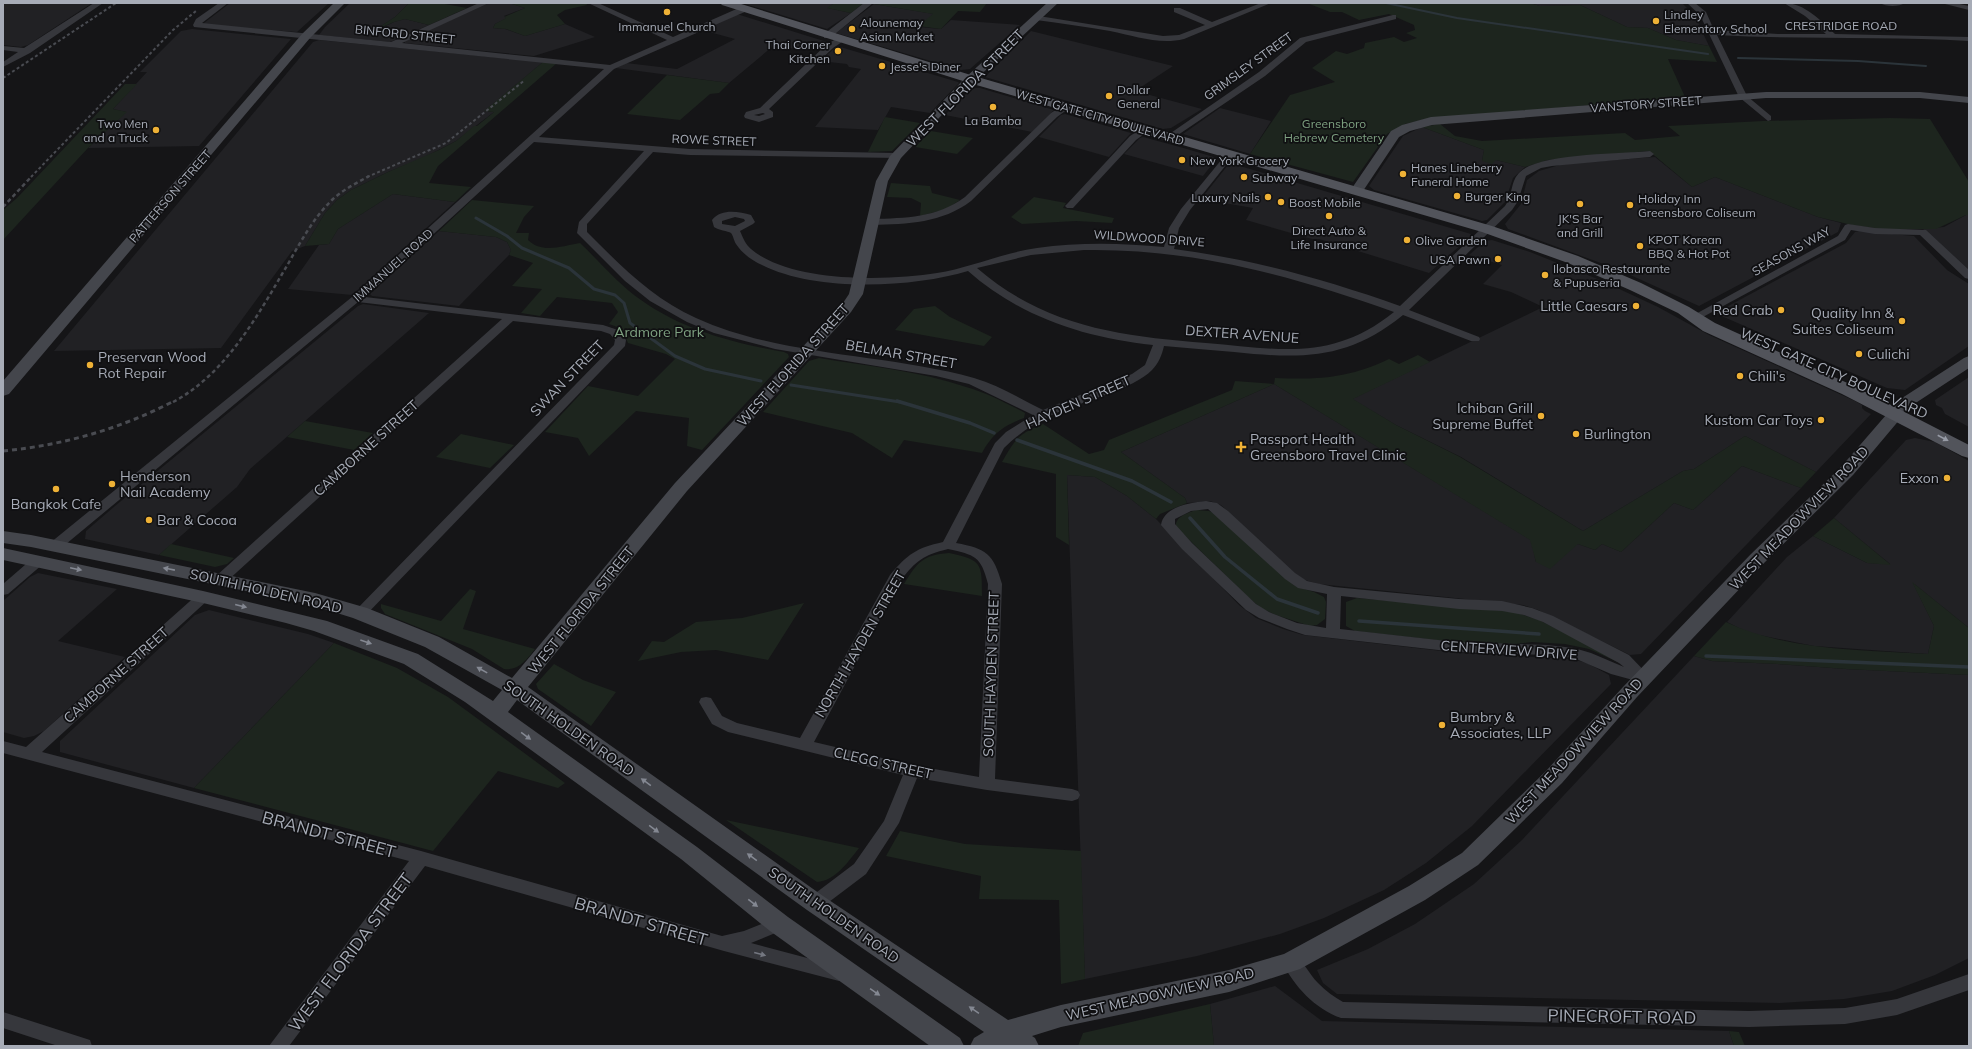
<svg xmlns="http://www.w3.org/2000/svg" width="1972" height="1049" font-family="Mulish,sans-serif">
	<rect width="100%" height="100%" fill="#151517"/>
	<path fill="#212124" d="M3 3H92L28 45 21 47 3 45Z
		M230 3H329L297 32 205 25 204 23Z
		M350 3H409L395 17 374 31H375L394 22 405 19 429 25 390 42 319 35 325 27Z
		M489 3H509L525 8 504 16 507 18 495 24 493 28 505 29 525 36 565 24 595 37 534 56 405 43 404 41Z
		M742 3H834L828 8 851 13 827 29Z
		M1530 3H1682L1695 16 1709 46 1676 40 1648 28 1627 27 1580 5 1540 6Z
		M874 4 934 14 919 27 941 29 951 20 1020 25 970 69 961 70 836 33Z
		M736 15H740L827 42 818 50 772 47 729 83 616 68 626 63 677 69 735 39 702 30Z
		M192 29 291 39 199 146 88 148 126 112 113 109 147 72H140L181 31Z
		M1031 31 1173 66 1135 91 1202 109 1171 128 1163 129 985 77Z
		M319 40 543 62 485 111 494 112 456 141 421 159 388 172 351 190 337 200 325 213 305 246 292 251 221 348 54 351 313 42Z
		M837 46 958 82 959 83 930 113 891 107 878 130 815 127 861 69 849 67 847 64 820 61Z
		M976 88H980L1054 110 1032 132 945 115 971 89Z
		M1220 108 1271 121 1250 154 1183 134Z
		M1065 114 1131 133 1109 157 1039 137 1061 115Z
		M1422 127 1484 150 1482 161 1496 160 1525 167 1513 178 1505 202 1487 220 1482 221 1472 218 1374 190 1369 186 1403 136Z
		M1143 137 1187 149 1217 158 1203 176 1124 154 1140 138Z
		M1655 157 1692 187 1715 177 1818 217 1841 223 1838 232 1699 306 1617 269 1508 229 1505 224 1521 204 1527 180 1539 171 1563 164Z
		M1233 164 1471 234V236L1429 273 1319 239H1312L1246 220 1253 208 1201 199 1228 165Z
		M393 194 455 202 352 295 288 289 319 245 329 244 338 229Z
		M1966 215H1969V274L1923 229 1944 227Z
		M439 231 496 237 507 242 511 250 509 255 459 306 372 296 370 294Z
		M1859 231 1914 236 1947 270 1969 284V346L1905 390 1887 388 1717 314V312L1846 243 1855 232Z
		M1492 240 1530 252 1600 280 1658 307 1709 335 1855 401 1862 405V408L1865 411 1871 414 1816 472 1745 436 1694 469 1683 471 1583 531 1461 457 1396 425 1352 399 1543 307 1511 292 1483 284 1502 265 1469 255 1485 241Z
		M363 304 429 313 250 469 237 487 159 555 85 539 86 531 115 506 358 306Z
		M1969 377V427L1945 414 1942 408 1936 405 1935 400Z
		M1274 384 1531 540 1536 562 1578 544 1595 550 1602 544 1621 552 1674 503 1693 510 1742 466 1801 488 1641 654 1630 655 1538 610 1523 605 1319 584 1308 581 1300 578 1287 567 1221 505 1210 501 1187 503 1185 498 1121 452Z
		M1915 438 1935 442 1969 461V628L1913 583 1934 626 1928 654 1814 646 1749 633 1727 622 1787 557 1813 536 1867 563 1890 564 1834 518 1906 440Z
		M1067 475 1095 477 1127 496 1156 519 1239 605 1256 618 1283 629 1303 635 1459 653 1572 659 1587 663 1609 675 1611 684 1472 826 1426 863 1384 890 1324 918 1280 934 1197 956 1085 979Z
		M38 573 117 589 58 641 125 657 44 731 34 736 24 738 3 732V601L30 577Z
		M209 610 308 634 334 643 194 788 60 752V741L195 615Z
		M1694 656 1712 661 1778 664 1846 669 1969 675V958L1935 975 1892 991 1844 999 1780 1003 1337 994 1323 983 1317 970 1368 949 1415 924 1474 884 1522 840Z
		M1275 986 1322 1021 1729 1031 1734 1046H1214L1210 1004Z"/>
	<path fill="#1d251e" d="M409 3H447L445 4 467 8 429 25 405 19 394 22 373 31 395 17Z
		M509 3H586L587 5 565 10 557 15 565 24 525 36 506 29 493 28 495 24 506 18 504 17 525 8Z
		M834 3H864L851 13 827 8Z
		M876 3H987L980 12 958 11 941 29 918 26 933 14 874 4Z
		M1307 3H1530L1540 6 1580 5 1627 27 1648 28 1676 40 1709 46 1717 62 1668 59 1685 97 1427 119 1405 124 1387 134 1353 182 1250 154 1290 95 1335 82 1312 68 1336 51 1347 54 1364 48 1365 43 1394 37 1404 42 1417 38 1406 33 1415 30 1414 25 1389 14 1359 20 1342 12H1330Z
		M543 62 557 63 438 166 429 183 471 187 455 202 393 194 338 229 329 244 305 246 325 213 337 200 351 190 388 172 439 150 456 141 474 126H477L494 112 484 111Z
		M667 75 729 83 719 93 710 94 680 120 627 114Z
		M125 84H137L113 109 127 112 88 148 3 240V210L17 198Z
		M885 117 920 123 892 151 868 152Z
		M1890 118 1930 119 1969 182V215H1966L1936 229H1882L1852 225 1818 217 1715 177 1692 187 1649 151 1548 160 1525 167 1496 160 1492 164 1482 161 1484 150 1422 127 1440 124 1455 136 1482 141 1625 133 1635 140 1680 136 1668 126 1763 121Z
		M931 131 973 138 957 154 915 147Z
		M891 183 930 186 932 193 960 200 947 209 920 216 921 203 911 198 887 197Z
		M1034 197 1066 203 1063 208 1114 218 1112 223 1076 221 1022 224 1011 217Z
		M472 200 534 206 524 217 516 233H529L528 240C542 254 562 246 580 243 599 261 619 285 641 300 683 330 733 343 784 352L788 354 789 357 702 450 687 446 689 418 636 411 589 456 578 438 545 432 588 386 638 396 675 359 666 354 628 343C622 328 626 330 609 324L618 312 612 303 557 297 540 316 521 313 542 289 512 286 533 263 509 255 511 250 507 242 496 237 439 231Z
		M935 306 950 317 992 337 984 346 895 330 914 309Z
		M1418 355 1430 362 1353 399 1396 425 1460 457 1583 531 1683 471 1694 469 1745 436 1816 472 1801 488 1742 466 1693 510 1674 503 1621 552 1602 544 1595 550 1578 544 1550 569 1536 562 1530 540 1274 384 1121 452 1185 498 1187 503 1160 514 1156 519 1127 496 1095 477 1067 475 1069 545 1056 537V474L1002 462C1015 439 1018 434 1043 424L1089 454 1104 450 1109 440 1232 390 1235 381 1274 384 1275 378C1318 380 1350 378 1389 359L1399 364Z
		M819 358C868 366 919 371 966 387 987 393 1006 403 1025 413L1024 418C1003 426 993 433 982 453L904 440 892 458 852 433 763 412 809 361Z
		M305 421 373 433 354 450 287 437Z
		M461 434 514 445 490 468 436 457Z
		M1196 510 1209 511 1216 514 1298 587 1314 592 1324 597 1326 602 1325 619 1317 625 1310 626 1276 615 1261 608 1248 597 1176 527C1175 516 1188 513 1196 510Z
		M1834 518 1891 565 1867 563 1813 536Z
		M171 544 234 558 227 564 215 567 159 555Z
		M949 553C982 560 982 563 982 596L904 584C917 563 922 555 949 553Z
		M1912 582 1969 628V675L1846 669 1778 664 1712 661 1694 656 1726 622C1788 651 1861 650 1928 654L1934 626Z
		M470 589 476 591 463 629 535 649C527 659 519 671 504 669L472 649 385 614 381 608V604L441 621Z
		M1357 598 1514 612 1539 620 1620 661V663L1589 649 1565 644 1532 642 1505 645 1463 643 1355 631 1346 626V602Z
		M804 603 768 660 716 650 681 652 638 661 652 641 664 642 696 622 742 618Z
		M334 643 397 668 448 697 565 783 558 788 498 771 433 851 194 788Z
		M554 664 583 680 616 692 591 726 538 689 536 684Z
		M726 820 859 848C848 862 835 881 817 882Z
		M900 831 965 844 1081 851 1085 979 1061 984 1059 900 979 899 981 876 886 856Z
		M1210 1004 1214 1046H1078L1083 1033Z
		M1729 1031 1739 1032 1745 1046H1734Z"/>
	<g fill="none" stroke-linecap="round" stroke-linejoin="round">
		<path stroke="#2b343a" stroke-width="2" d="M1386 3 1457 18 1708 54
			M1738 58 1858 61 1926 66"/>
		<path stroke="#2b343a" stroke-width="3" d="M476 218 507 236 522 248 569 268 594 289 615 295 624 303 630 323 675 356 705 369 761 381
			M791 385 900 402"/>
		<path stroke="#2b343a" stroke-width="3.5" d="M897 401 970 423 994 433
			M1017 440 1132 481 1171 502
			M1190 518 1225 557 1277 599 1318 613
			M1359 621 1539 634
			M1706 656 1969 667"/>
		<path fill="#36373c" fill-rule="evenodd" d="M94 3H103L30 53 3 67V62L18 52 3 50V46L24 48Z
			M219 3H228L202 23 391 42 479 3H489L402 43 610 65 667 40 588 3H598L673 37 741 7H747V11L614 69 539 137 690 149 896 153 900 156 899 158 690 155 653 152 587 224V232C620 265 653 299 696 318 782 357 884 353 974 378 998 385 1021 399 1043 410L1132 374 1145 365 1153 345C1085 338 1020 317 968 271 912 288 815 292 762 265 751 260 742 253 736 244 734 241 733 235 731 233 728 231 718 230 714 227L712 220C722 208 739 212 751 215L755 222 753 224 740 231C743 238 746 245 751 249 791 283 887 281 937 273 970 268 1002 253 1037 248 1079 242 1122 243 1164 247L1169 228 1181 209 1227 153 1230 152 1234 155 1190 210 1179 228 1174 249C1252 259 1326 280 1400 306L1505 206C1513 196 1510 181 1520 172 1539 153 1622 154 1650 151L1654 154 1650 157 1552 166 1541 168 1526 176 1518 201 1512 210 1409 310 1479 337 1480 339 1479 341H1471L1403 315C1348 360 1301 359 1234 352 1210 350 1187 348 1164 346 1162 355 1158 364 1152 370 1134 389 1080 402 1054 414 1036 422 1019 433 1004 448L956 543C987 549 993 553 1002 584L995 779 1072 789 1078 791 1080 795 1078 799 1072 801 987 790 917 778 899 823 866 874 821 908 815 910 809 908 806 903 809 898 854 864 884 821 903 775 728 732 712 724 699 702 701 698 706 697 711 698 722 716 737 723 800 738 890 575C908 554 916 548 943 542L995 443 1006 432 1033 415 969 384 936 376 775 349 714 333 687 322 650 301 625 281 577 233 579 222 644 151 534 142 365 297 603 325 618 330 626 340 625 346 365 616H355L353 613 614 345 615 340 610 334 601 331 513 321 226 582H216L214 579 216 576 502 319 358 302 60 549H50L48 546 50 543 352 297 604 69 194 27 193 25 196 19ZM735 217 744 219 745 221 735 226 722 224V221ZM1084 250C1191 248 1293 276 1394 312 1332 362 1279 349 1206 343 1121 336 1045 327 977 268L1031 255ZM948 549C975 555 981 556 988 584L979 777 912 765 814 742 901 580C916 561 923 555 948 549Z
			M864 3H873L830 38H824V34Z
			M1261 3H1271L1184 39C1159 45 1135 36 1110 31 1086 27 1061 23 1036 20L1032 18 1036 16 1045 17 1163 36 1179 35 1205 25 1174 12V8H1180L1212 22Z
			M1687 3H1695L1706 12 1714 30 1778 34H1826L1805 16 1784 3C1805 3 1821 21 1835 34L1969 37V41C1885 36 1801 40 1717 35L1747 96 1771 116V120L1768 121 1739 97 1700 15Z
			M1880 3H1905C1899 7 1886 7 1880 3Z
			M1941 3H1955L1969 6V10Z
			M1393 15H1396V19L1306 42 1265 76 1172 139H1166L1165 137 1259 72 1300 38Z
			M838 38 845 40 833 48 769 109 773 112V117L759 122 745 118 744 116 746 112 760 108 827 44ZM763 113 765 114 759 116 754 115Z
			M1065 104 1069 107 1068 109 1057 117 971 201C942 223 908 224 872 225L867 222 872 219C906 218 936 218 965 197L1051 113Z
			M1144 127 1147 128V132L1136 140 1073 208H1067L1065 206 1067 204 1130 136Z
			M1848 224 1875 228 1926 230 1969 270V279L1965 278 1920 235 1875 234 1851 230 1845 240 1701 318H1693L1692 316 1838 236 1845 225Z
			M1206 501 1217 503 1228 511 1295 573 1307 581 1334 587 1459 599 1502 601 1532 608 1553 616 1629 655 1651 678 1649 682 1644 683 1611 674 1574 658 1547 655 1456 652 1305 635 1287 629 1259 618 1246 610 1182 549 1161 525C1164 506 1190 503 1206 501ZM1208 509 1285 579 1298 588 1327 594 1326 628 1297 623 1269 612 1256 604 1192 543 1175 524V519L1191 511ZM1341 596 1459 609 1502 611 1524 615 1543 622 1619 663 1624 667 1591 653 1574 648 1547 645 1456 642 1340 629Z
			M38 557 43 558 45 561 43 564 8 594 3 595V584L33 558Z
			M203 592 208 594 210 597 208 600 42 752 421 851 722 936 744 931 779 917 785 919 788 924 785 929 751 943 845 968 848 973 845 978 839 981 724 951 425 866 289 1046H269L409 861 3 753V741L26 747 198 594Z
			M1291 954C1303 959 1309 974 1318 983 1326 991 1334 997 1343 1002L1749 1011 1845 1008 1897 999 1969 974V990L1897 1015 1845 1024 1749 1027 1341 1018C1315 1009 1294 986 1282 962L1285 957Z
			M3 1012 90 1040 92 1046H58L3 1028Z"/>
		<path fill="#44464c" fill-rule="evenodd" d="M334 3H345L310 38 9 394 3 396V381L302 34Z
			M1047 3H1058L974 81 901 158 888 181 863 294 851 312 687 491 528 687 823 896 1008 1020 1061 1005 1229 970 1284 954 1409 886 1462 853 1546 771 1623 687 1751 554 1841 467 1899 400 1964 358 1969 356V368L1911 406 1853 475 1765 562 1637 697 1562 783 1478 865 1425 900 1300 969 1229 992 1061 1027 1032 1036 1035 1038 1039 1046H970L974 1038 984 1032 807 910 517 700 508 712 697 847 788 917 960 1038 964 1046H930L770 931 681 859 465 702 404 664 314 631 286 623 203 603 3 560V548L203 591 327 621 418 654 493 701 502 690 425 647 353 618 305 603 31 547 3 543V531L31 535 315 593 367 608 439 637 512 678 675 483 841 306 849 294 876 181 890 156 966 77Z
			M1766 92H1920L1969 97V103L1920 98H1766L1432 125 1410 131 1399 137 1361 194H1351L1350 191 1391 131 1402 125 1431 117Z"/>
		<path fill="#52545b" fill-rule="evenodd" d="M720 3H738L974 76 1492 226 1578 256 1641 283 1689 307 1715 323 1854 386 1969 445V458L1962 456 1842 394 1703 331 1678 313 1630 290 1568 263 1482 232 966 82 722 5Z"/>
		<path stroke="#494b51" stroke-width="2" stroke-dasharray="3 2.5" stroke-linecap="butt" d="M3 78 116 3
			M31 177 173 30 196 11
			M367 177 446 143 525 80"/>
		<path stroke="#494b51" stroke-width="2.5" stroke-dasharray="4 3" stroke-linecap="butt" d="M3 207 32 176
			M173 402C226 374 258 315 288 264 301 241 314 217 333 199 344 189 357 183 369 176"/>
		<path stroke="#494b51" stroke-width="3" stroke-dasharray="5 4" stroke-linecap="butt" d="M3 451C64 445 120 429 174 401"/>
	</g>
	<defs><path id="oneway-solid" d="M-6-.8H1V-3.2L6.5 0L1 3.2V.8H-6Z"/></defs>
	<use fill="#969aa5" href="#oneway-solid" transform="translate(1943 438) rotate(28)"/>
	<g fill="#848892">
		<use href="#oneway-solid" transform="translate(76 569) rotate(12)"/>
		<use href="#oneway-solid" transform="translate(169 569) rotate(-169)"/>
		<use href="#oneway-solid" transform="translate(241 606) rotate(14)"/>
		<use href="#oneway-solid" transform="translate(366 642) rotate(19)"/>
		<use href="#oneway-solid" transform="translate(482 670) rotate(-151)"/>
		<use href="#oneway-solid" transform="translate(526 736) rotate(36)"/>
		<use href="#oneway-solid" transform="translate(646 782) rotate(-144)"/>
		<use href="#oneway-solid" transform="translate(654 829) rotate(36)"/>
		<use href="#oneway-solid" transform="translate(752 857) rotate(-144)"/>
		<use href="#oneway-solid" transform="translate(753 903) rotate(38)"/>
		<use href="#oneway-solid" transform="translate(875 992) rotate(35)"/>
		<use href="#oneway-solid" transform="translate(974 1010) rotate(-146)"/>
	</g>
	<use fill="#747780" href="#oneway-solid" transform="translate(760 954) rotate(15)"/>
	<g fill="#eeb136" stroke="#101012" stroke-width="1.5">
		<circle cx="667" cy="12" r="4"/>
		<circle cx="1656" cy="21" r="4"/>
		<circle cx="852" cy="29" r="4"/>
		<circle cx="838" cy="51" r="4"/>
		<circle cx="882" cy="66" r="4"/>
		<circle cx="1109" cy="96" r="4"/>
		<circle cx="993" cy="107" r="4"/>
		<circle cx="156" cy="130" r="4"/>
		<circle cx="1182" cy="160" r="4"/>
		<circle cx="1403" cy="174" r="4"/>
		<circle cx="1244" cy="177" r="4"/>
		<circle cx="1457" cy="196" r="4"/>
		<circle cx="1268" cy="197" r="4"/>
		<circle cx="1281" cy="202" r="4"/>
		<circle cx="1580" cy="204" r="4"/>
		<circle cx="1630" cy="205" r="4"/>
		<circle cx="1329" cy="216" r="4"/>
		<circle cx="1407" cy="240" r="4"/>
		<circle cx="1640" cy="246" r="4"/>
		<circle cx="1498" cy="259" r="4"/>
		<circle cx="1545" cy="275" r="4"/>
		<circle cx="1636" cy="306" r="4"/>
		<circle cx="1781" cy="310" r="4"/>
		<circle cx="1902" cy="321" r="4"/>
		<circle cx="1859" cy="354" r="4"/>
		<circle cx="90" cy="365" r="4"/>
		<circle cx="1740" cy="376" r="4"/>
		<circle cx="1541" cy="416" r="4"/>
		<circle cx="1821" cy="420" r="4"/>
		<circle cx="1576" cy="434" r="4"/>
		<path d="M1239 441h4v4h4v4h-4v4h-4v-4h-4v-4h4z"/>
		<circle cx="1947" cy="478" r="4"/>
		<circle cx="112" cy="484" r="4"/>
		<circle cx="56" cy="489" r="4"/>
		<circle cx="149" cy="520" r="4"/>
		<circle cx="1442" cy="725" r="4"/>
	</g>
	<g text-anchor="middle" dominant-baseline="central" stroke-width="3.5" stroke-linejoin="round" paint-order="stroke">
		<g font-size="12" fill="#a7acb7" stroke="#101012" text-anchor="start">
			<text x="1664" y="14">Lindley<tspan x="1664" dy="14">Elementary School</tspan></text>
			<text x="860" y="22">Alounemay<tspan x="860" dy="14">Asian Market</tspan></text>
			<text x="667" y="26" text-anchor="middle">Immanuel Church</text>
			<text x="830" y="44" text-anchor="end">Thai Corner<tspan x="830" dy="14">Kitchen</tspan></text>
			<text x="890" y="66">Jesse's Diner</text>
			<text x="1117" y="89">Dollar<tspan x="1117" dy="14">General</tspan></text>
			<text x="993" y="120" text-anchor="middle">La Bamba</text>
			<text x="148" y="123" text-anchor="end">Two Men<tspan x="148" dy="14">and a Truck</tspan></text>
			<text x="1190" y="160">New York Grocery</text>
			<text x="1411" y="167">Hanes Lineberry<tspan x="1411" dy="14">Funeral Home</tspan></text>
			<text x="1252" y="177">Subway</text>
			<text x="1465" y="196">Burger King</text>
			<text x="1260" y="197" text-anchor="end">Luxury Nails</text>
			<text x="1638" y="198">Holiday Inn<tspan x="1638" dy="14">Greensboro Coliseum</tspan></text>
			<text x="1289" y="202">Boost Mobile</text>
			<text x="1580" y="218" text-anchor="middle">JK'S Bar<tspan x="1580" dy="14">and Grill</tspan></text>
			<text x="1329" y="230" text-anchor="middle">Direct Auto &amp;<tspan x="1329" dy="14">Life Insurance</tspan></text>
			<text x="1648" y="239">KPOT Korean<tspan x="1648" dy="14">BBQ &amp; Hot Pot</tspan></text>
			<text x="1415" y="240">Olive Garden</text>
			<text x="1490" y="259" text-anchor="end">USA Pawn</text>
			<text x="1553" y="268">Ilobasco Restaurante<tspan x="1553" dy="14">&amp; Pupuseria</tspan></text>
		</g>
		<g font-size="12" fill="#a7acb7" stroke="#101012">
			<text x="1841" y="25">CRESTRIDGE ROAD</text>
			<text transform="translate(405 34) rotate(6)">BINFORD STREET</text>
			<text transform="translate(1248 66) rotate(-36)">GRIMSLEY STREET</text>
			<text transform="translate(1646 104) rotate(-4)">VANSTORY STREET</text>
			<text transform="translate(1100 117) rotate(16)">WEST GATE CITY BOULEVARD</text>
			<text transform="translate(714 140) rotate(2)">ROWE STREET</text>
			<text transform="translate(170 196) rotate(-49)">PATTERSON STREET</text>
			<text transform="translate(1149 238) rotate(4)">WILDWOOD DRIVE</text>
			<text transform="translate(1791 251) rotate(-29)">SEASONS WAY</text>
			<text transform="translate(393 265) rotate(-42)">IMMANUEL ROAD</text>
		</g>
		<g font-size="12" fill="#7ea181" stroke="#101012">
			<text x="1334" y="123">Greensboro<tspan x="1334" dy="14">Hebrew Cemetery</tspan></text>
		</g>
		<g font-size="14" fill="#a7acb7" stroke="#101012">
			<text transform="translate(965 88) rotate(-45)">WEST FLORIDA STREET</text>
			<text transform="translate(1242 334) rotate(4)">DEXTER AVENUE</text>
			<text transform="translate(901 354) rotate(10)">BELMAR STREET</text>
			<text transform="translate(793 365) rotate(-48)">WEST FLORIDA STREET</text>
			<text transform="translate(1834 373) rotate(24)">WEST GATE CITY BOULEVARD</text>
			<text transform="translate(567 378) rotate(-46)">SWAN STREET</text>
			<text transform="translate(1078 402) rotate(-24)">HAYDEN STREET</text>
			<text transform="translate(366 448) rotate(-42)">CAMBORNE STREET</text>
			<text transform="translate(1799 518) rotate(-46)">WEST MEADOWVIEW ROAD</text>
			<text transform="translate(266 591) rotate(13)">SOUTH HOLDEN ROAD</text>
			<text transform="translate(581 610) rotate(-51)">WEST FLORIDA STREET</text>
			<text transform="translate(860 644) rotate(-60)">NORTH HAYDEN STREET</text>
			<text transform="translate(1509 650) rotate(4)">CENTERVIEW DRIVE</text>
			<text transform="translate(991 674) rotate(-88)">SOUTH HAYDEN STREET</text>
			<text transform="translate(116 675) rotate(-42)">CAMBORNE STREET</text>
			<text transform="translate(569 728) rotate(35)">SOUTH HOLDEN ROAD</text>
			<text transform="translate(1574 751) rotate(-47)">WEST MEADOWVIEW ROAD</text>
			<text transform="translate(883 763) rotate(13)">CLEGG STREET</text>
			<text transform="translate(834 915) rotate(35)">SOUTH HOLDEN ROAD</text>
			<text transform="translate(1160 994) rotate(-13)">WEST MEADOWVIEW ROAD</text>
		</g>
		<g font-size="14" fill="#a7acb7" stroke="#101012" text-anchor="start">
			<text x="1628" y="306" text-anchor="end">Little Caesars</text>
			<text x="1773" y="310" text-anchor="end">Red Crab</text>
			<text x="1894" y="313" text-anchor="end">Quality Inn &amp;<tspan x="1894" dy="16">Suites Coliseum</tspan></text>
			<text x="1867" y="354">Culichi</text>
			<text x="98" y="357">Preservan Wood<tspan x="98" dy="16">Rot Repair</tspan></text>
			<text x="1748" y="376">Chili's</text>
			<text x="1533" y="408" text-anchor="end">Ichiban Grill<tspan x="1533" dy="16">Supreme Buffet</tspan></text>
			<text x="1813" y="420" text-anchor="end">Kustom Car Toys</text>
			<text x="1584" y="434">Burlington</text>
			<text x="1250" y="439">Passport Health<tspan x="1250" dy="16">Greensboro Travel Clinic</tspan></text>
			<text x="120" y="476">Henderson<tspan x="120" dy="16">Nail Academy</tspan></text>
			<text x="1939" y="478" text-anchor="end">Exxon</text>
			<text x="56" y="504" text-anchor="middle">Bangkok Cafe</text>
			<text x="157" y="520">Bar &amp; Cocoa</text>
			<text x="1450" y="717">Bumbry &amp;<tspan x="1450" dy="16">Associates, LLP</tspan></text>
		</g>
		<g font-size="14" fill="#7ea181" stroke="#101012">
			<text x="659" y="332">Ardmore Park</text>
		</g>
		<g font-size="17" fill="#a7acb7" stroke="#101012">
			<text transform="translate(329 834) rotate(15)">BRANDT STREET</text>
			<text transform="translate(641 921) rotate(16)">BRANDT STREET</text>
			<text transform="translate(350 952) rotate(-53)">WEST FLORIDA STREET</text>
			<text transform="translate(1622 1016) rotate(1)">PINECROFT ROAD</text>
		</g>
	</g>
	<rect width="1972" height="1049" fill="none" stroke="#a7acb7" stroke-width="8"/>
</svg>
